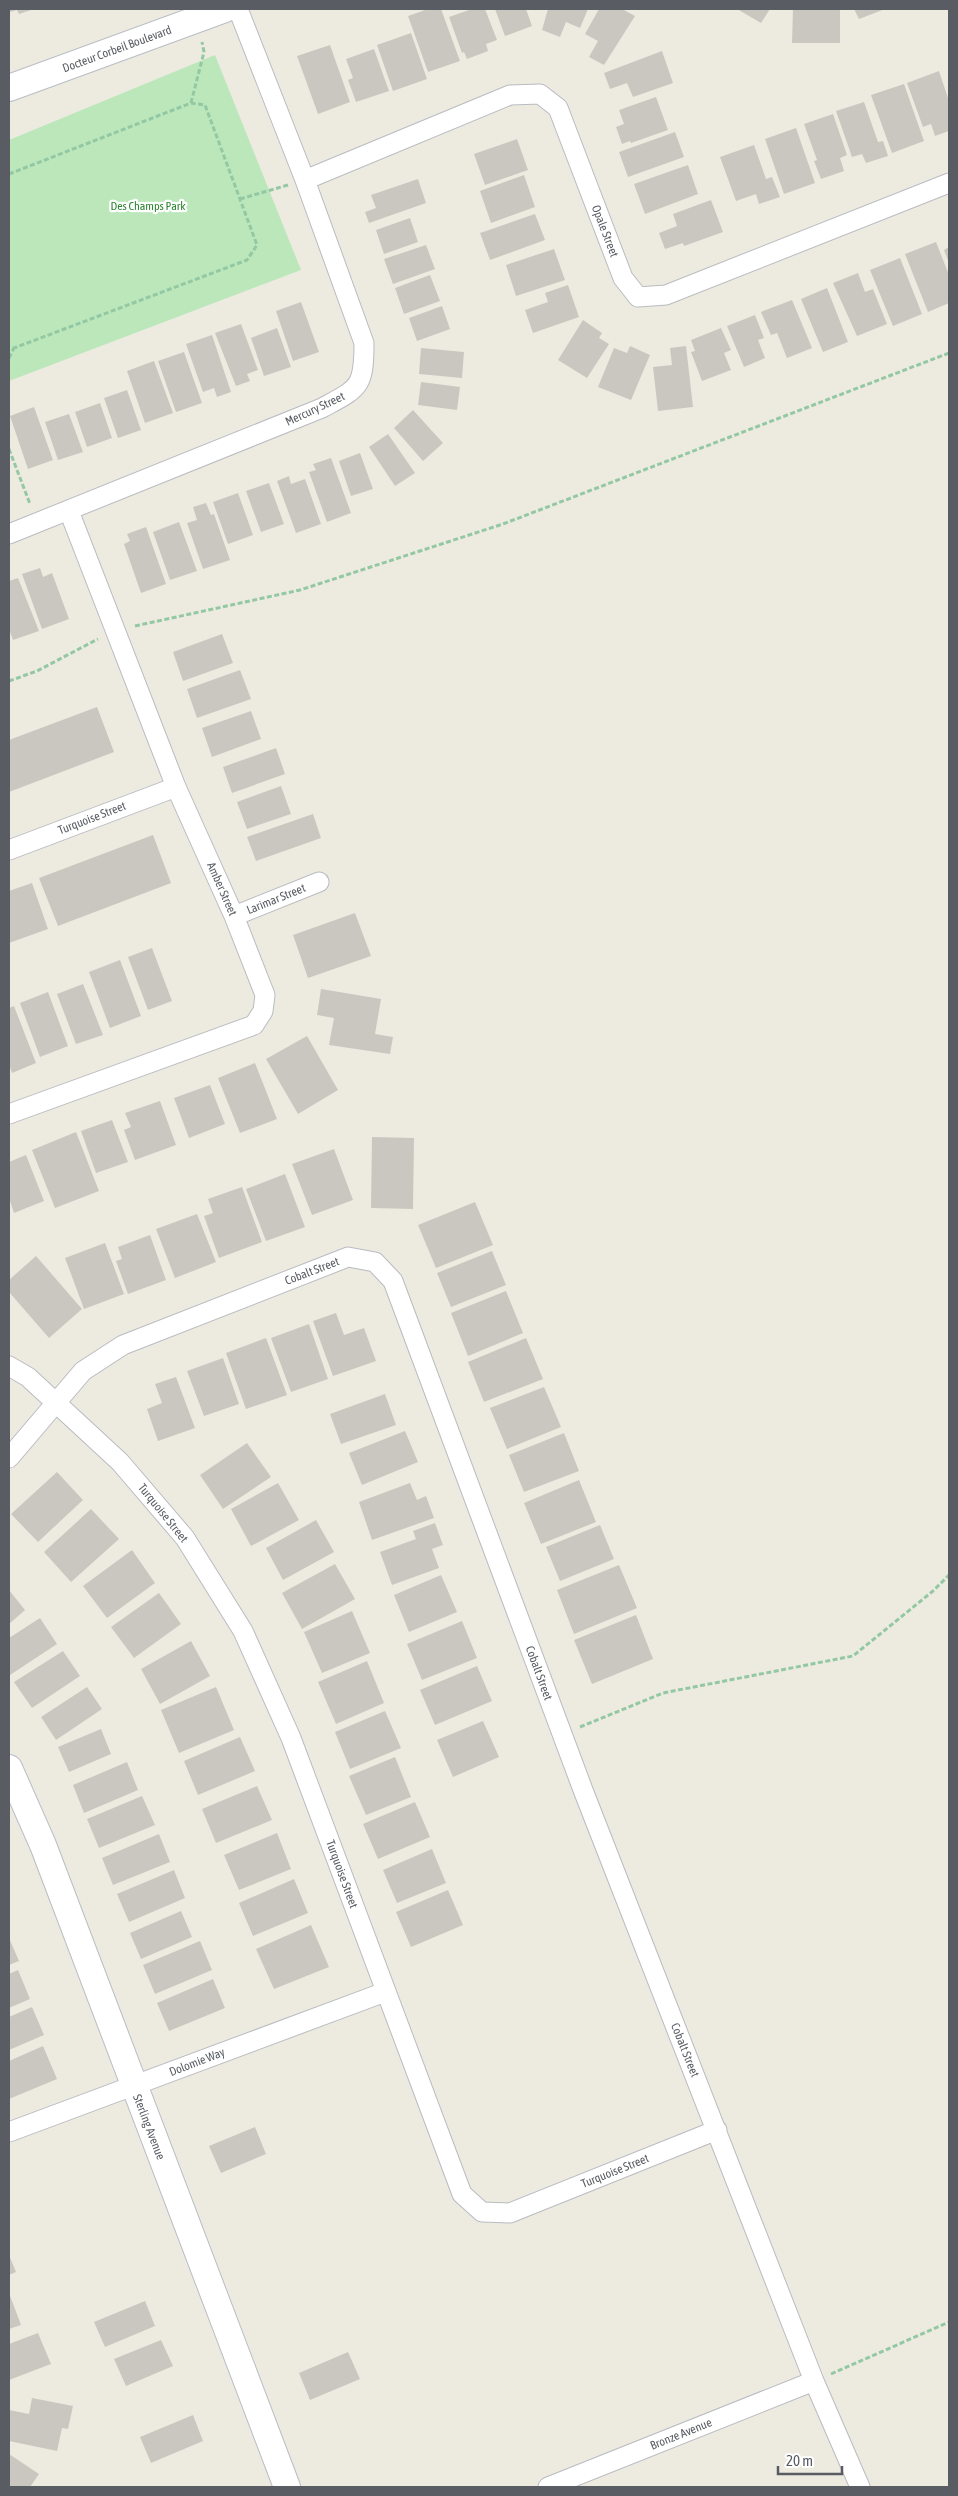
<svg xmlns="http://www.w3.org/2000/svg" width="958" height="2496" font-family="'Asap Condensed',sans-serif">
	<rect width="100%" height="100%" fill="#edebe0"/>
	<path fill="#bbe7bb" d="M215 55 301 270 9 381V140Z"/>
	<path fill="#cac7c0" d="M9 9H34L19 14 17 10 10 12Z
		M428 9H441L460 61 428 72 408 16Z
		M472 9H485L497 40 486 44 488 51 467 59 464 52 462 53 449 17Z
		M495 9H526L532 26 505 36Z
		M548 9H588L580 28 566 22 560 37 542 30Z
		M599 9H622L635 16 604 65 589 57 598 41 585 34Z
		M737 9H770L761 23Z
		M793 9H840V43H792Z
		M854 9H885L859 19Z
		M411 33 427 79 393 91 377 45Z
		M330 45 350 102 318 114 297 56Z
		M374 49 389 91 356 102 348 80 353 78 346 59Z
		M662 51 673 83 633 97 627 83 610 89 604 73Z
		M939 71 949 101V131L935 136 931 124 923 127 907 83Z
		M904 84 924 141 892 153 871 95Z
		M656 97 668 130 631 143 630 141 622 144 616 127 624 124 619 110Z
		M864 102 878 142 883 141 888 156 866 163 862 154 852 157 836 111Z
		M833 114 847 155 840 158 844 171 821 179 814 161 817 160 804 124Z
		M796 128 815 183 784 194 765 139Z
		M675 132 684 157 628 177 619 152Z
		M517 139 528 170 485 185 474 154Z
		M754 145 766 179 772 177 780 197 759 204 756 194 736 201 720 157Z
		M688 165 698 194 645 214 634 184Z
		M524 175 535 207 491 223 480 191Z
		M418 179 426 203 369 223 365 212 376 208 371 195Z
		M711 200 723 232 684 246 683 243 665 249 659 233 677 226 673 214Z
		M535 214 545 240 490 260 480 233Z
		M410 218 418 242 384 254 376 230Z
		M936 242 949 275V303L928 312 905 254Z
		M426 245 435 269 393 284 384 259Z
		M949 247V263L944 250Z
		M554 249 565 280 516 296 506 265Z
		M900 258 922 314 893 326 870 270Z
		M858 273 865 292 873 289 887 324 857 336 833 283Z
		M430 275 440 301 404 314 395 288Z
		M568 285 579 317 533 333 525 310 548 302 545 293Z
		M827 288 848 342 823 352 801 299Z
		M792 300 812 348 787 358 777 333 771 335 761 312Z
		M301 302 319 352 293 361 276 311Z
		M442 306 450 329 417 341 409 318Z
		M755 315 764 338 758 340 765 358 744 367 727 326Z
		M583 320 602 333 599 338 609 344 587 378 558 360Z
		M241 324 258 370 247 374 250 381 236 386 215 333Z
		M277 328 291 367 264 376 251 338Z
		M721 328 731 350 724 353 731 370 702 381 691 352 695 351 691 340Z
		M212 335 231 392 217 397 214 388 203 392 186 344Z
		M630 346 650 355 631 400 598 387 614 348 627 353Z
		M686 346 693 407 658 411 653 367 672 365 670 348Z
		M421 348 464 352 462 378 419 374Z
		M184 352 202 403 176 412 158 361Z
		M154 361 173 413 145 423 127 371Z
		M421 382 460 387 457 410 418 405Z
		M127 390 141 430 118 438 104 398Z
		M100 403 112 438 87 447 75 412Z
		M34 407 53 460 28 469 10 416Z
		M413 410 443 443 423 461 394 428Z
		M69 414 83 452 58 460 45 422Z
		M388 434 415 473 395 486 369 447Z
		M360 453 373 489 351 496 339 461Z
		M331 458 351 513 327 522 309 472 316 470 313 464Z
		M289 476 291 484 305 479 321 524 296 533 277 481Z
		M269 483 284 524 261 532 246 491Z
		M238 493 253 535 228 544 213 502Z
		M206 503 211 515 214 514 230 560 203 569 187 523 197 520 193 507Z
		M179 522 197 571 170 580 153 532Z
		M146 527 166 584 141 593 124 544 130 541 127 534Z
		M40 568 43 577 52 573 69 619 42 629 22 574Z
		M18 578 39 631 13 640 9 629V581Z
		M222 634 233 663 183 681 173 652Z
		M240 670 251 699 197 718 187 689Z
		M97 707 114 752 9 792V740Z
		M251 711 261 739 212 757 202 728Z
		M276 748 285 774 232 793 223 767Z
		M281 786 291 814 247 829 237 802Z
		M313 814 321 838 256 861 247 837Z
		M153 835 171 883 58 926 39 878Z
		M32 883 48 929 9 943V891Z
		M355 913 371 956 308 978 293 935Z
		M152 948 172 1001 148 1010 128 957Z
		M120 960 141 1016 110 1028 89 972Z
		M83 984 103 1035 76 1044 57 994Z
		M321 989 381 999 375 1034 393 1037 390 1054 329 1045 334 1018 317 1015Z
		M48 992 68 1046 40 1057 20 1003Z
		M14 1006 36 1063 12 1073 9 1064V1008Z
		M307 1036 338 1090 298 1114 266 1059Z
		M255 1063 277 1119 240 1133 218 1078Z
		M210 1085 225 1124 189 1138 174 1098Z
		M160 1101 176 1145 135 1160 124 1130 131 1127 125 1113Z
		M112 1120 128 1162 96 1173 81 1131Z
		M76 1132 99 1191 55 1208 32 1150Z
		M372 1137 414 1138 413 1209 371 1208Z
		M334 1149 353 1200 312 1215 292 1164Z
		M26 1155 44 1201 14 1213 9 1198V1162Z
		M285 1174 305 1227 266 1241 246 1189Z
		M242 1187 262 1242 219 1258 204 1216 213 1213 208 1199Z
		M475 1202 493 1245 436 1268 418 1225Z
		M197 1214 216 1262 175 1278 156 1229Z
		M150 1235 166 1280 128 1294 116 1261 122 1259 118 1247Z
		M105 1243 124 1294 84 1309 65 1258Z
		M492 1251 506 1285 451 1307 437 1273Z
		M36 1256 82 1309 49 1338 9 1292V1280Z
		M506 1291 523 1333 468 1356 451 1313Z
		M336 1313 344 1335 364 1328 376 1361 333 1376 313 1321Z
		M309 1324 328 1379 291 1392 271 1338Z
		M266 1338 287 1395 246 1409 226 1353Z
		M526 1338 543 1379 484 1402 468 1362Z
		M223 1358 239 1404 204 1416 187 1371Z
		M176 1377 195 1428 158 1441 147 1409 162 1403 155 1384Z
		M544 1387 561 1427 507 1449 490 1408Z
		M385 1394 396 1425 341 1444 330 1414Z
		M405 1431 418 1462 362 1485 349 1453Z
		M564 1433 579 1471 524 1492 509 1455Z
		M247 1443 271 1477 223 1509 200 1475Z
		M57 1472 83 1500 38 1542 11 1514Z
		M579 1480 596 1522 541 1544 524 1503Z
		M278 1483 299 1520 251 1546 231 1509Z
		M410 1483 417 1500 426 1496 434 1518 372 1540 359 1502Z
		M91 1509 119 1539 71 1582 44 1552Z
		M316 1520 334 1552 283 1580 266 1548Z
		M435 1523 443 1545 432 1549 439 1568 392 1585 380 1552 416 1539 413 1531Z
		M600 1525 614 1559 560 1581 546 1547Z
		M132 1550 155 1583 107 1618 83 1586Z
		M335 1564 355 1599 302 1629 282 1593Z
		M619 1565 637 1608 574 1634 557 1590Z
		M441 1575 457 1612 409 1632 394 1595Z
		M9 1590 25 1610 9 1624Z
		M159 1593 181 1624 134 1658 111 1627Z
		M352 1611 370 1653 322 1673 304 1632Z
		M636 1615 653 1659 592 1684 574 1640Z
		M40 1618 57 1644 10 1675 9 1638Z
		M462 1621 477 1658 422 1680 407 1644Z
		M191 1641 210 1676 160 1704 141 1669Z
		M63 1651 80 1676 32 1708 14 1682Z
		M367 1661 384 1703 336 1724 318 1682Z
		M477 1666 492 1701 435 1725 420 1690Z
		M87 1687 102 1709 56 1740 41 1717Z
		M216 1687 234 1730 179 1753 161 1710Z
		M385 1711 401 1748 350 1769 335 1732Z
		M483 1721 499 1757 453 1777 437 1740Z
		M101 1729 111 1754 69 1772 58 1747Z
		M240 1737 255 1771 198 1795 184 1761Z
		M395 1757 411 1797 366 1815 349 1776Z
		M127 1762 138 1790 84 1813 73 1785Z
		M257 1786 272 1820 216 1843 202 1809Z
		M142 1796 155 1825 99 1848 87 1819Z
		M415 1802 430 1837 378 1859 363 1824Z
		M277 1833 291 1869 239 1890 224 1855Z
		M159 1834 170 1862 113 1885 102 1858Z
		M432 1849 446 1883 397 1903 383 1870Z
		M174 1870 185 1898 129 1922 117 1894Z
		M294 1879 308 1913 253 1936 239 1903Z
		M448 1890 463 1925 411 1947 396 1912Z
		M181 1911 192 1937 141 1959 130 1933Z
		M311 1925 329 1967 274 1989 256 1949Z
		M9 1938 19 1961 9 1965Z
		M200 1941 212 1970 155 1994 143 1965Z
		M18 1970 30 1999 9 2008V1974Z
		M213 1979 225 2008 169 2031 157 2003Z
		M32 2007 44 2035 9 2050V2017Z
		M43 2046 57 2079 9 2099V2061Z
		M255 2127 266 2154 221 2173 209 2146Z
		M9 2255 16 2272 9 2275Z
		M9 2293 21 2325 9 2329Z
		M145 2301 155 2326 105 2347 94 2322Z
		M38 2333 51 2364 9 2380V2344Z
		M161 2340 173 2366 126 2386 114 2359Z
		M348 2352 360 2379 310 2400 299 2373Z
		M32 2398 73 2406 68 2429 62 2428 57 2451 9 2441V2410L29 2414Z
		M193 2415 203 2441 151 2463 140 2437Z
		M9 2454 39 2474 30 2487H9Z"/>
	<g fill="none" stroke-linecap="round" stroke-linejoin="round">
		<g stroke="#b9bbc1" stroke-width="21">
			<path id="street" d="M305 180 510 95 540 94 558 108 623 278 638 297 666 295 949 183
				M9 534 322 408C359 388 364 388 364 343L305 180 238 9
				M9 850 176 787
				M234 916 319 882
				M9 1114 254 1025 263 1011 265 995 234 916 176 787 69 511
				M9 1366 28 1377 120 1462 185 1538 243 1631 291 1738 462 2194 482 2212 510 2213 717 2130
				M9 1458 83 1371 123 1345 348 1257 375 1262 393 1281 583 1790 814 2381 860 2487
				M9 2132 385 1992
				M548 2487 814 2381"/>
		</g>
		<g stroke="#b9bdc4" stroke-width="28">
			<path id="secondary" d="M9 88 225 9
				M9 1768 43 1845 287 2487"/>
		</g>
		<path stroke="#93c8a3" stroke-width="3" stroke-dasharray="5 2.5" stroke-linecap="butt" d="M191 103 204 52 202 42
			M9 174 191 103 205 105 257 245 247 260 14 348H9
			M240 199 288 185
			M9 358 14 348
			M9 449 30 504
			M135 626 300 590 503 524 949 353
			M9 681 37 671 98 639
			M580 1727 663 1693 853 1656 933 1591 949 1575
			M831 2374 949 2322"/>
		<use href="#street" stroke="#fff" stroke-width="19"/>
		<use href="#secondary" stroke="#fff" stroke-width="26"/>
	</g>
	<g text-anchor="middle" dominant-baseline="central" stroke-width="4.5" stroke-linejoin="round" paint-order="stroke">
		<g font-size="12" fill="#595d63" stroke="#fff">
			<text transform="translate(117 49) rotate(-20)">Docteur Corbeil Boulevard</text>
			<text transform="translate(605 231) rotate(69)">Opale Street</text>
			<text transform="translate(315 409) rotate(-25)">Mercury Street</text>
			<text transform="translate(92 818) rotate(-21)">Turquoise Street</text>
			<text transform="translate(222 889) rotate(66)">Amber Street</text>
			<text transform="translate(276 899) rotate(-22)">Larimar Street</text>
			<text transform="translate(312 1271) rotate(-21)">Cobalt Street</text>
			<text transform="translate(163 1513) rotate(51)">Turquoise Street</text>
			<text transform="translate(539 1673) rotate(70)">Cobalt Street</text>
			<text transform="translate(342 1874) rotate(70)">Turquoise Street</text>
			<text transform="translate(685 2050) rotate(68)">Cobalt Street</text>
			<text transform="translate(197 2062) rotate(-21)">Dolomie Way</text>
			<text transform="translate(149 2127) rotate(69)">Sterling Avenue</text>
			<text transform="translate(615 2171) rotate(-22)">Turquoise Street</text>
			<text transform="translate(681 2434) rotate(-22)">Bronze Avenue</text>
		</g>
		<g font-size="12" fill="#2e8432" stroke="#fff">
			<text x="148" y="206">Des Champs Park</text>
		</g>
	</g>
	<rect width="958" height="2496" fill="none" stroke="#595d63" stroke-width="20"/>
	<path d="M778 2466v8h64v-8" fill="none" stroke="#595d63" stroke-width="2.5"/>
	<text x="786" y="2466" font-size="15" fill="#595d63" stroke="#ffffff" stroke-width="4" paint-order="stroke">20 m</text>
</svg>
